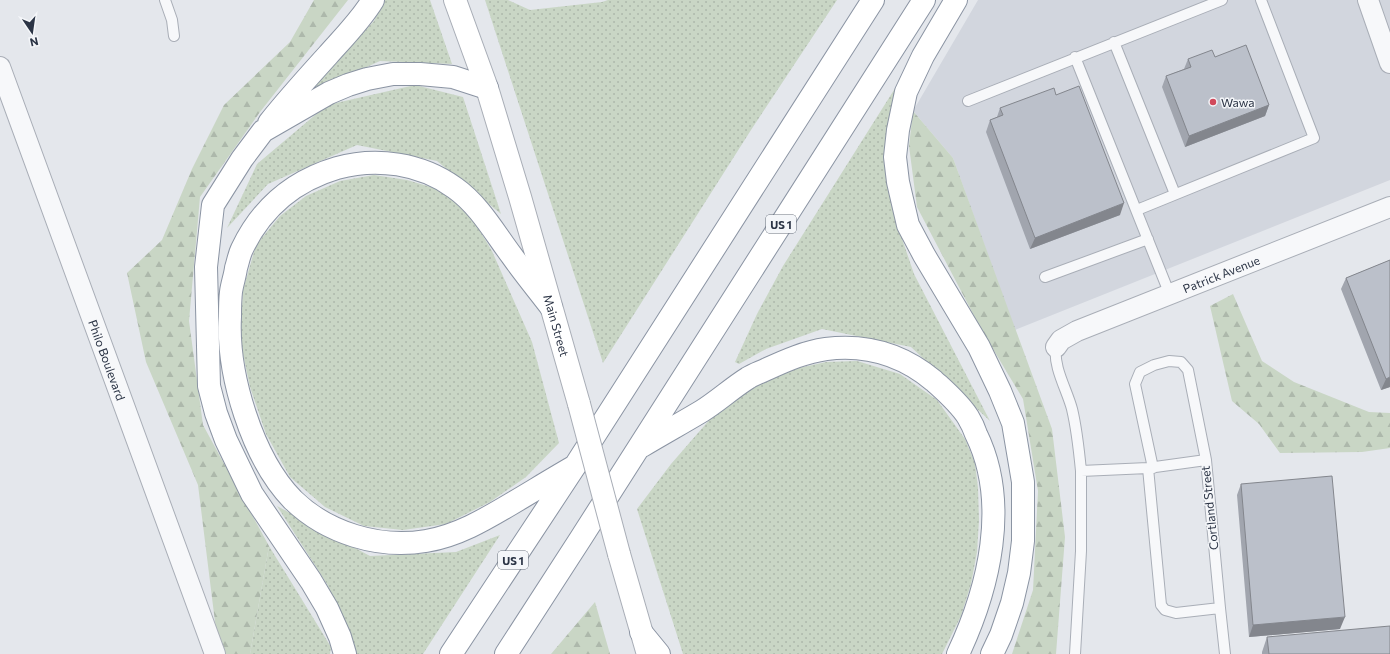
<svg xmlns="http://www.w3.org/2000/svg" width="1390" height="654" font-family="Commissioner,sans-serif">
	<defs>
		<pattern id="grass-dots" width="8" height="8" patternUnits="userSpaceOnUse"><rect width="8" height="8" fill="#c9d6c5"/><path d="M2 2h.1M6 6h.1" fill="none" stroke="#adb8ab" stroke-width="1.8" stroke-linecap="round"/></pattern>
		<pattern id="forest-firs" width="22" height="20" patternUnits="userSpaceOnUse"><rect width="22" height="20" fill="#c9d6c5"/><path d="M5 1l3.5 6h-7zM16 11l3.5 6h-7z" fill="#adb8ab"/></pattern>
	</defs>
	<rect width="100%" height="100%" fill="#e4e7ec"/>
	<path fill="#d2d6de" d="M978 0H1390V180L1015 330 953 158 913 111Z"/>
	<path fill="url(#grass-dots)" d="M384 0H430L452 64 380 61 305 95 374 21Z
		M485 0H508L530 10 602 2 608 0H837L751 130 603 363Z
		M899 82 885 151 886 175 893 212 914 274 990 421 911 347 822 329 766 349 739 364 735 362 757 314 783 266Z
		M415 85 463 97 501 214 437 161 357 145 268 184 227 228 257 164 327 105Z
		M374 175 407 180 441 190 471 216 492 251 532 342 559 443 526 477 490 502 446 524 403 530 364 526 325 507 290 477 266 434 250 387 240 340 243 290 256 245 280 216 306 196 340 181Z
		M857 361 900 374 937 400 965 439 975 463 978 488 979 520 977 552 971 584 961 616 942 654H683L637 509 671 464 711 418 751 388 790 370 826 362Z
		M277 506 370 556 456 552 500 535 423 654H355V647L327 584Z
		M269 546 331 647 330 654H250Z"/>
	<path fill="url(#forest-firs)" d="M314 0H348L260 112 200 197 189 321 203 425 269 546 250 654H219L198 485 146 362 127 273 162 240 192 169 224 105 290 42Z
		M913 111 953 158 1052 429 1065 537 1056 654H1012L1033 590 1038 491 1023 399 981 329 917 207 909 146Z
		M1233 294 1262 361 1294 382 1369 412 1390 413V448L1362 452 1280 453 1259 424 1232 401 1210 306Z
		M595 602 610 654H551Z"/>
	<g fill="none" stroke-linecap="round" stroke-linejoin="round">
		<g stroke="#a9aeb7" stroke-width="12">
			<path id="service" d="M165 0 172 20 174 36
				M1114 42 1175 194
				M1075 57 1170 295
				M968 101 1222 0
				M1137 210 1314 138 1261 0
				M1045 277 1148 239
				M1056 347C1053 367 1067 390 1072 409 1077 430 1079 450 1081 471L1148 468 1206 460 1220 608 1225 654
				M1148 468 1161 605 1165 610 1176 613 1220 608
				M1153 468 1135 384 1140 372 1154 365 1169 361 1181 362 1188 370 1206 460
				M1075 654 1081 551V471"/>
		</g>
		<g stroke="#a9aeb7" stroke-width="22">
			<g id="minor">
				<path d="M1368 0 1390 63"/>
				<path id="s1" d="M0 67 215 654"/>
				<path id="s2" d="M1056 347 1061 340 1077 331 1390 207"/>
			</g>
		</g>
		<g stroke="#a9aeb7" stroke-width="24">
			<g id="secondary">
				<path id="s3" d="M455 0 487 88 520 197 579 404"/>
				<path d="M619 554 647 651"/>
			</g>
		</g>
		<g stroke="#8b94a3" stroke-width="24">
			<path id="trunk" d="M956 0 923 56 906 92 898 130 895 157 898 182 908 225 924 255 979 347 1000 391 1013 423 1023 482V541L1019 573 1012 603 1001 635 992 654
				M269 123C288 99 308 77 328 55 344 37 361 20 373 0
				M551 307C538 290 524 273 512 256 494 232 479 205 455 188 421 163 376 157 337 168 293 181 262 207 242 249 239 255 238 262 236 268 235 276 232 284 231 292 230 300 230 309 230 317 227 374 252 458 293 500 327 533 379 549 426 541 457 536 484 520 511 504 533 491 554 478 575 466
				M642 446C662 434 682 423 702 411 718 401 732 388 748 378 754 374 761 372 767 369 787 360 805 352 826 349 866 344 903 355 934 381 946 392 959 403 968 417 971 422 974 428 976 434 1010 503 989 588 958 654
				M641 632 659 654
				M345 654 340 637 327 608 311 581 252 494 226 440 216 413 209 386 206 267 213 205 242 159 263 131 329 93 348 85 367 79 393 74H420L453 77 487 88
				M451 654 575 466 873 0
				M506 654 581 538 924 0"/>
		</g>
		<use href="#service" stroke="#f7f8fa" stroke-width="10"/>
		<use href="#minor" stroke="#f7f8fa" stroke-width="20"/>
		<use href="#secondary" stroke="#fff" stroke-width="22"/>
		<use href="#trunk" stroke="#fff" stroke-width="22"/>
		<g stroke="#a9aeb7" stroke-width="24" stroke-linecap="butt">
			<path id="secondary-bridge" d="M579 404 619 554"/>
		</g>
		<use href="#secondary-bridge" stroke="#fff" stroke-width="22"/>
	</g>
	<path fill="#a1a5ae" d="M1215 57 1269 105 1265 116 1185 147 1162 87 1166 76 1184 69 1188 59Z
		M1056 95 1120 215 1030 249 986 132 990 120 997 117 1000 108Z
		M1390 260V387L1381 390 1341 289 1346 278Z
		M1241 484 1340 629 1249 637 1237 495Z
		M1267 637 1390 654H1262V652Z"/>
	<path fill="#83868d" d="M1269 105 1265 116 1185 147 1189 136Z
		M1124 203 1120 215 1030 249 1035 238Z
		M1390 377V387L1381 390 1386 379Z
		M1345 617 1340 629 1249 637 1253 625Z"/>
	<path fill="#bbc0ca" stroke="#83868d" d="M1246 45 1269 105 1189 136 1166 76 1191 67 1188 59 1212 50 1215 57Z
		M1079 86 1124 203 1035 238 990 120 1003 115 1000 108 1054 88 1056 95Z
		M1390 260V377L1386 379 1346 278Z
		M1332 476 1345 617 1253 625 1241 484Z
		M1390 626V654H1269L1267 637Z"/>
	<circle fill="#d1495b" stroke="#f4f6f9" stroke-width="1.5" cx="1213" cy="102" r="4"/>
	<g text-anchor="middle" dominant-baseline="central" stroke-width="3" stroke-linejoin="round" paint-order="stroke">
		<g fill="#f4f6f9" stroke="#676e7b" stroke-width="1">
			<rect x="766" y="215" width="30" height="18" rx="3"/>
			<rect x="498" y="551" width="30" height="18" rx="3"/>
		</g>
		<g font-size="11" font-weight="bold" fill="#2b3445">
			<text x="781" y="224">US 1</text>
			<text x="513" y="560">US 1</text>
		</g>
		<g font-size="12" fill="#2b3445" stroke="#f4f6f9" text-anchor="start">
			<text x="1221" y="102">Wawa</text>
		</g>
		<g font-size="12" fill="#2b3445" stroke="#f4f6f9">
			<text stroke="none"><textPath href="#s2" startOffset="182">Patrick Avenue</textPath></text>
			<text stroke="none"><textPath href="#s3" startOffset="341">Main Street</textPath></text>
			<text stroke="none"><textPath href="#s1" startOffset="312">Philo Boulevard</textPath></text>
			<text transform="translate(1209 508) rotate(-96)">Cortland Street</text>
		</g>
	</g>
	<g transform="translate(32 32) rotate(167)" stroke="#f4f6f9" stroke-width="3" paint-order="stroke">
	<path d="M0-3L7 15L0 10L-7 15Z" fill="#2b3445"/>
	<text y="-6" font-size="11" font-weight="bold" text-anchor="middle" fill="#2b3445">N</text>
	</g>
</svg>
